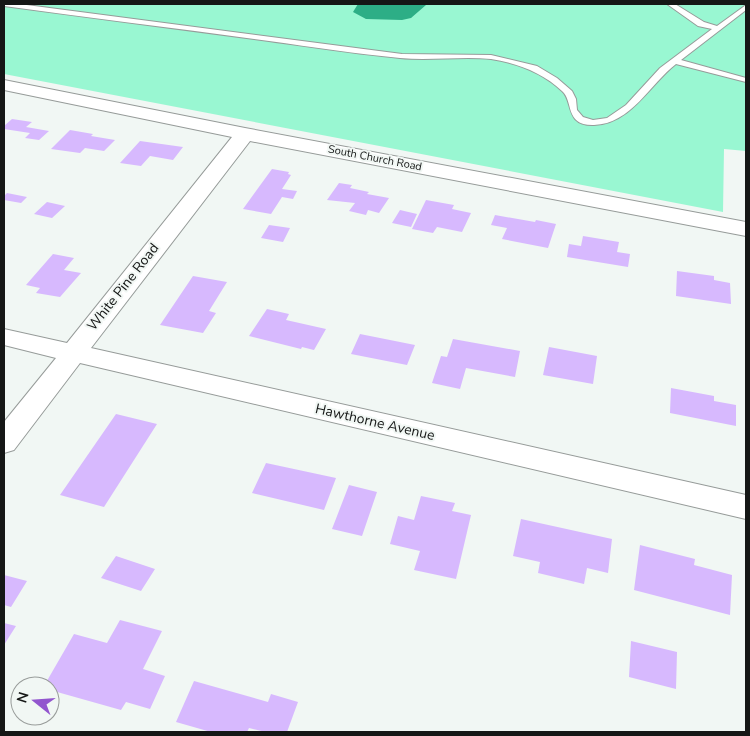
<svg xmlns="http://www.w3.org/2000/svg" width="750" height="736" font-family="'Nunito Sans',sans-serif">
	<rect width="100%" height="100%" fill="#f1f7f4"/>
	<path fill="#99f7d2" d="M4 4H746V151L724 149 723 212 4 74Z"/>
	<path fill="#2dae86" d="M358 4H432L426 5 411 18 402 20 366 19 353 12Z"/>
	<path fill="#d7b9fe" d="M12 119 32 122 26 127 49 131 39 140 25 138 30 133 4 129V126Z
		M70 130 93 134 91 136 115 140 104 151 85 148 80 153 51 149Z
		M140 141 183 147 173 160 150 156 141 166 120 163Z
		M272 169 289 172 288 174 291 175 282 189 297 191 293 199 282 197 271 214 243 209Z
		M339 183 352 185 350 188 369 192 367 194 389 198 379 213 368 210 366 215 349 211 355 203 327 200Z
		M7 193 27 197 21 203 4 200V196Z
		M426 200 454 205 452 209 471 213 462 232 437 227 433 233 412 229Z
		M47 202 65 206 52 218 34 214Z
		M400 210 417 214 411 227 392 223Z
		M495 215 535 222 536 220 556 224 548 248 502 239 507 228 491 225Z
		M269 225 290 228 283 242 261 238Z
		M583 236 619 242 617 252 630 254 628 267 567 257 569 244 581 246Z
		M53 254 74 258 64 270 81 273 60 297 36 293 40 288 26 285Z
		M677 271 714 276V280L730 283 731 304 676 296Z
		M193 276 227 282 209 311 216 313 203 333 160 325Z
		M267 309 289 314 286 320 326 329 314 350 302 347 301 349 249 336Z
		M360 334 415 345 407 365 351 354Z
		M453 339 520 351 515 377 466 368 460 389 432 383 441 356 447 357Z
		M549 347 597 356 593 384 543 375Z
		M671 388 714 396V401L736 405V426L670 413Z
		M116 414 157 424 104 507 60 495Z
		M266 463 336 478 324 510 252 493Z
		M349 485 377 492 362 536 332 529Z
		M421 496 455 503 452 511 471 515 456 579 414 570 420 551 390 544 398 516 414 520Z
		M521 519 612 539 608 573 587 568 584 584 538 573 540 562 513 556Z
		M640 545 695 559 694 565 732 575 730 615 634 590Z
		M116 556 155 569 141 591 101 578Z
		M4 575 27 581 11 607 4 605Z
		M120 620 162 631 143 669 165 676 150 709 126 702 121 710 50 690V686H44L74 634 107 643Z
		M4 623 16 626 4 645Z
		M631 641 677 652 676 689 629 677Z
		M194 681 268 702 271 694 298 702 287 732H266L249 728 247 732H211L176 722Z"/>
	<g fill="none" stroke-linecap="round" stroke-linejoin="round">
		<g stroke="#969b99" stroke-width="2">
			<path id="service" d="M4 4H19L402 54 491 55 537 66 557 78 572 91 576 99 577 110 583 117 593 120 607 118 626 105 660 68 712 29 698 26 667 4H675L704 22 717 26 746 5V10L681 60 746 78V82L676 64C650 84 631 124 594 125 564 126 574 101 562 91 543 73 517 63 491 59 461 56 430 61 400 58 357 54 313 47 269 41 181 29 92 18 4 6Z"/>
		</g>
		<g stroke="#969b99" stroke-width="2">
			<path id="minor" d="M4 80 245 128 746 222V236L250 141 91 348 746 495V519L80 363 14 450 4 453V422L56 358 4 345V329L67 343 232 137 4 90Z"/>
		</g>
		<use href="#service" fill="#fff" fill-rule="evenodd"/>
		<use href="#minor" fill="#fff" fill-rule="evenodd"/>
	</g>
	<g text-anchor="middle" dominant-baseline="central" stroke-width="4" stroke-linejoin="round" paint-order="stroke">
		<g font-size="11" fill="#151716" stroke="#f1f7f4">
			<text transform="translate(375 158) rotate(11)">South Church Road</text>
		</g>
		<g font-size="14" fill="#151716" stroke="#f1f7f4">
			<text transform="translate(123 287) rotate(-52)">White Pine Road</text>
			<text transform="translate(375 422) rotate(13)">Hawthorne Avenue</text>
		</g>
	</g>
	<rect width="750" height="736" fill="none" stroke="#151716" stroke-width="10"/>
	<g transform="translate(35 701) rotate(287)"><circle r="24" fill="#f1f7f4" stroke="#999d9b"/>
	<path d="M0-4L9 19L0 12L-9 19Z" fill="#9256ce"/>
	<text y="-8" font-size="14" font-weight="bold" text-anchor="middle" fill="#151716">N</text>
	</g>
</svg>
